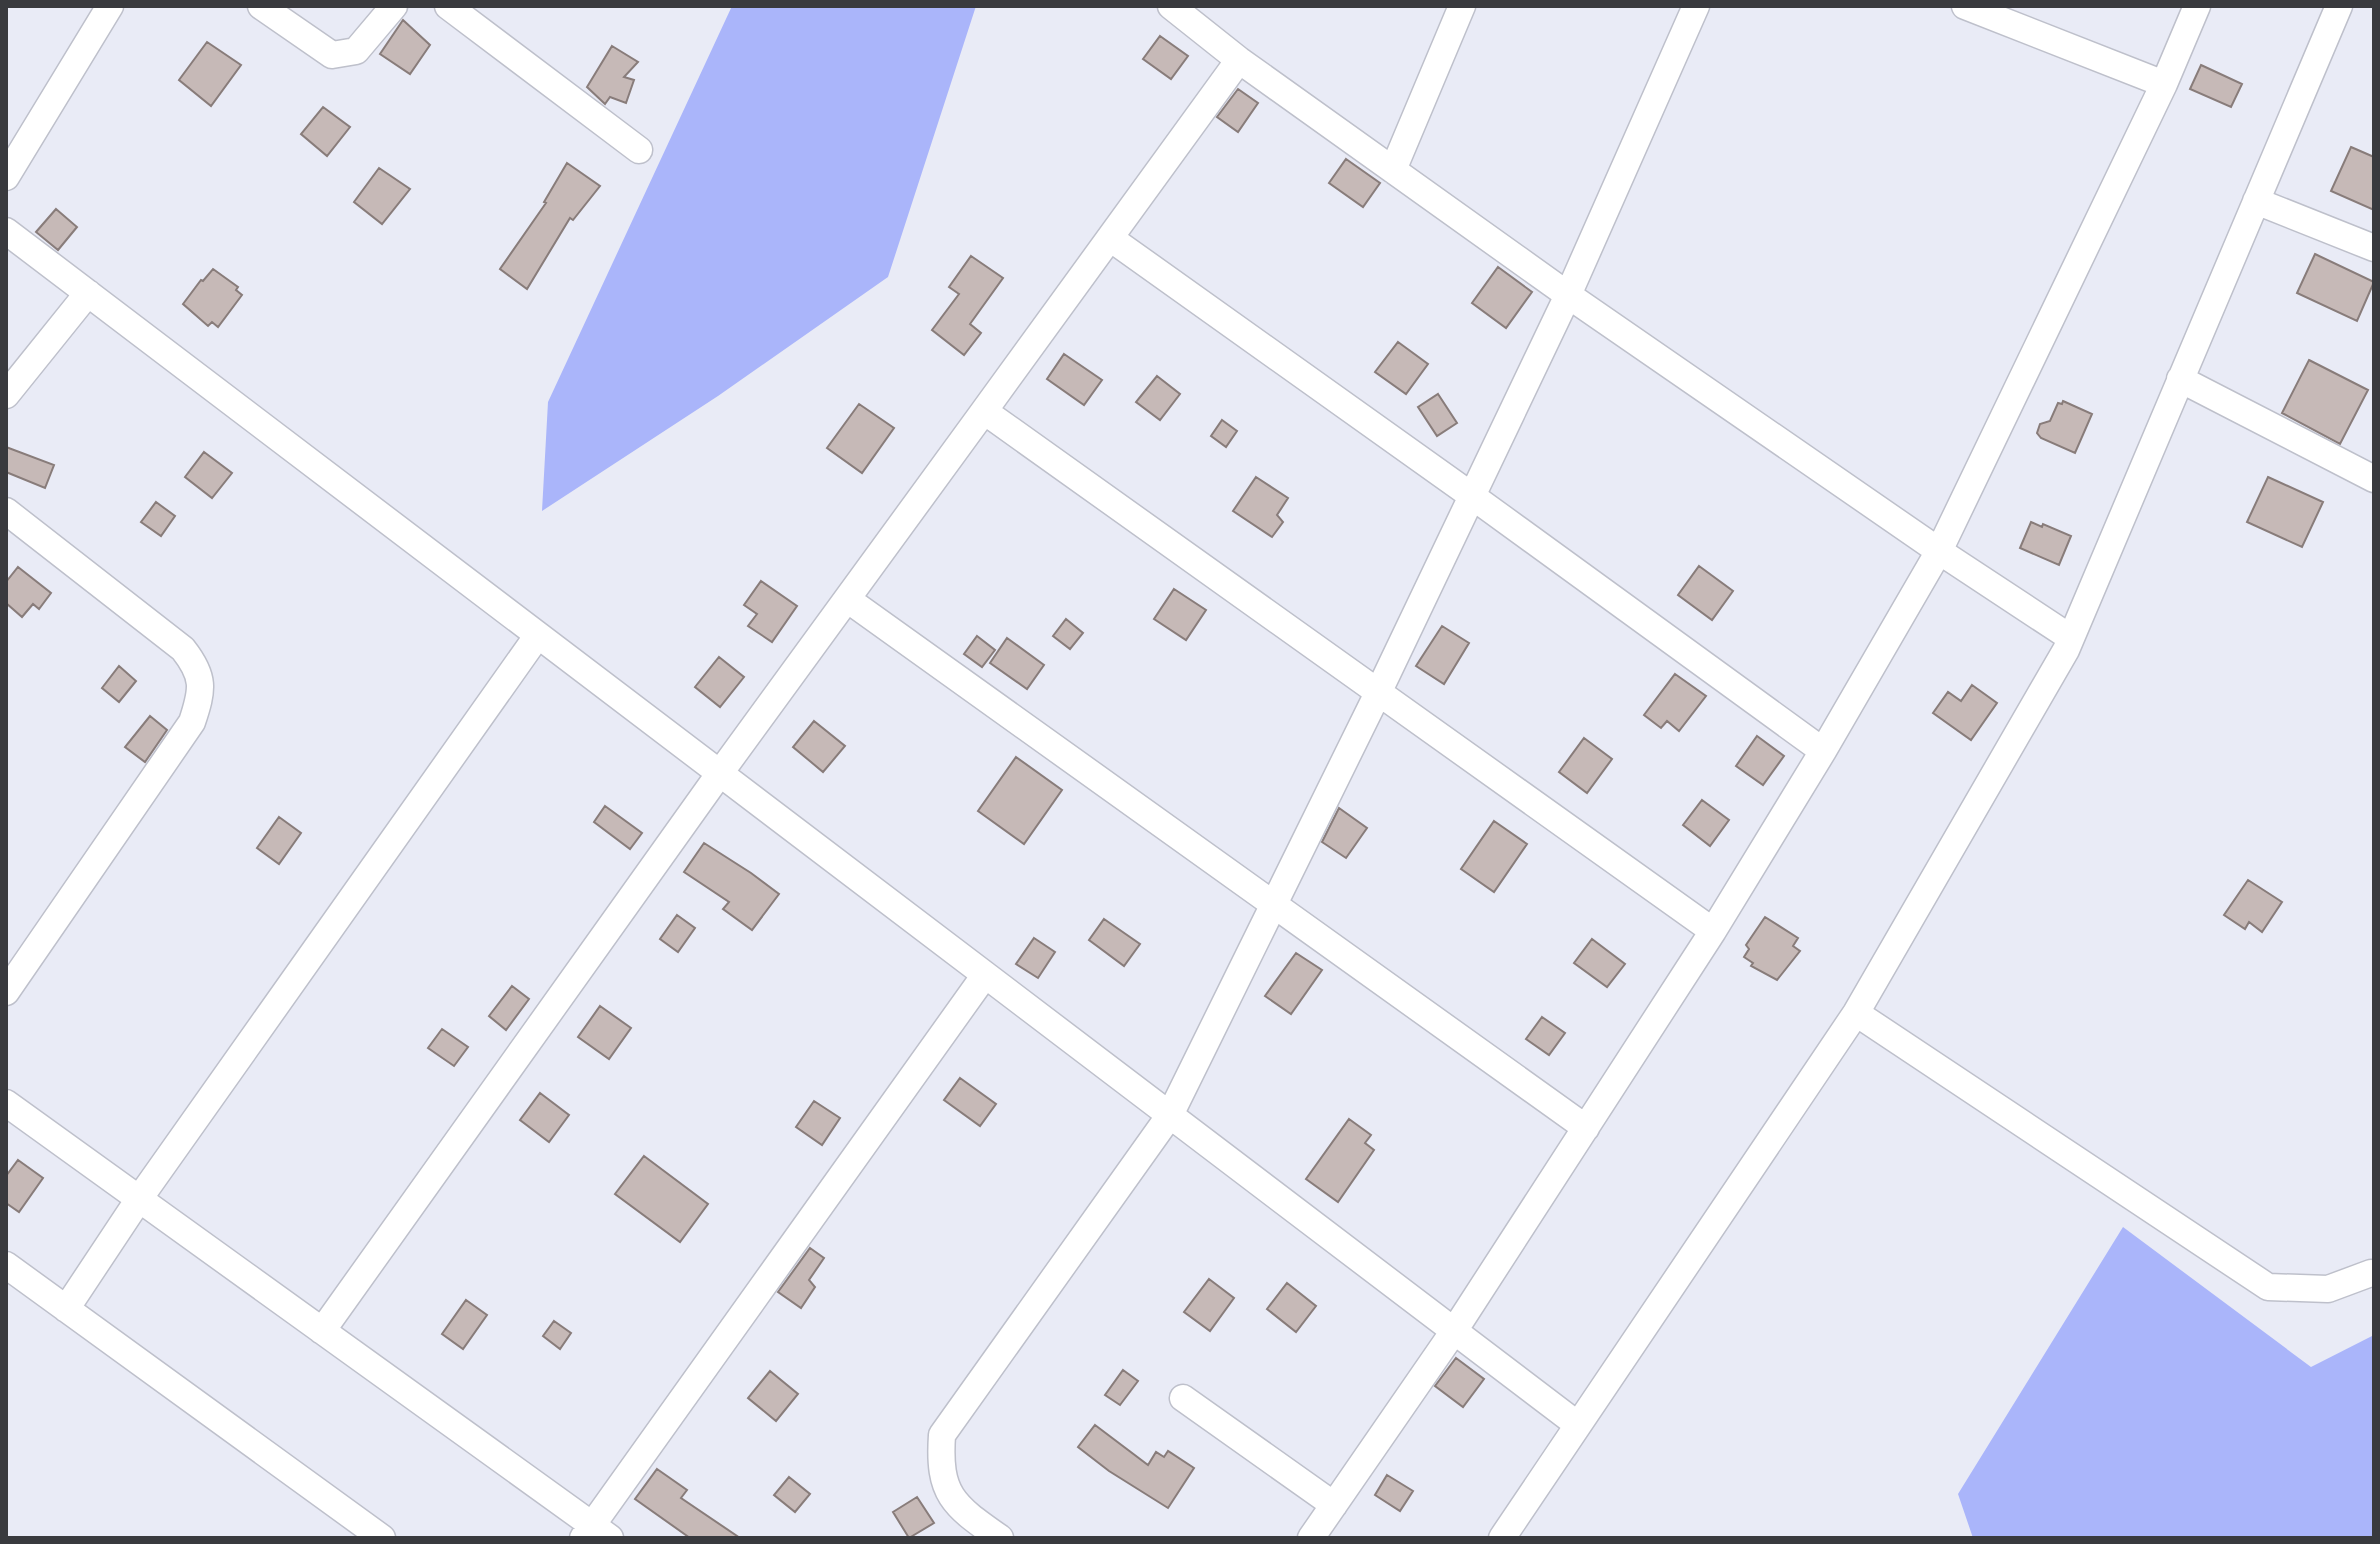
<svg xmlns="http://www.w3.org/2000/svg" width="2380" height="1544" font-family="Montserrat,sans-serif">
	<rect width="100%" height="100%" fill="#e9ebf6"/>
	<path fill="#aab5fa" d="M732 6H976L888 277 718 396 542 511 548 402Z
		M2123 1227 2311 1367 2374 1335V1538H1973L1958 1494Z"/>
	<path fill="#c6b9b7" stroke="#887c7a" stroke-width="2" d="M403 20 430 45 410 74 380 54Z
		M1160 36 1188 56 1171 79 1143 59Z
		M207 42 241 65 211 106 179 80Z
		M612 46 638 62 624 77 634 80 626 103 610 97 605 104 587 87Z
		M2201 65 2242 84 2231 107 2190 89Z
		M1238 89 1258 103 1238 132 1217 117Z
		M323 107 350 127 327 156 301 134Z
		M2351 147 2374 157V210L2331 191Z
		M1346 159 1380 183 1363 207 1329 183Z
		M567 163 600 186 573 220 570 218 527 289 500 269 546 203 544 202Z
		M379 168 410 189 382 224 354 202Z
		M56 209 77 227 58 250 36 232Z
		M2315 254 2374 282 2357 321 2297 293Z
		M971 256 1003 278 970 324 981 333 964 355 932 330 959 294 949 287Z
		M1498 267 1532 292 1506 328 1472 303Z
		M213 269 238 287 236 290 242 295 218 327 212 322 208 326 183 304 201 280 203 281Z
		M1398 342 1428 364 1406 394 1375 372Z
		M1064 354 1102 380 1084 405 1047 379Z
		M2309 360 2368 390 2340 444 2282 413Z
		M1157 376 1180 394 1160 420 1136 402Z
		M1438 394 1457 423 1437 436 1418 407Z
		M2063 401 2092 414 2075 453 2041 438 2037 433 2040 424 2050 421 2058 403 2062 404Z
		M859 404 894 428 862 473 827 448Z
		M1222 420 1237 431 1226 447 1211 436Z
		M6 447 54 465 45 488 6 472Z
		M204 452 232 473 212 498 185 477Z
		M1256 477 1288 498 1277 515 1283 522 1272 537 1233 511Z
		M2268 477 2323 502 2302 547 2247 522Z
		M156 502 175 516 161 536 141 522Z
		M2031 522 2042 527 2043 524 2071 536 2059 565 2020 548Z
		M1699 566 1733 591 1712 620 1678 595Z
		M18 567 51 593 39 609 33 604 22 617 6 603V582Z
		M761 581 797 606 772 642 748 626 757 614 744 605Z
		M1174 589 1206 610 1186 640 1154 619Z
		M1066 619 1083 633 1070 649 1053 636Z
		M1442 626 1469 643 1444 684 1416 666Z
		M977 636 995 650 982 667 964 654Z
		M1007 638 1044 665 1027 689 990 663Z
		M719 657 744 677 720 707 695 687Z
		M119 666 136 681 119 702 102 688Z
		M1675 674 1706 696 1679 731 1667 721 1661 728 1644 715Z
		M1972 685 1997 703 1971 740 1933 713 1948 692 1961 701Z
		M150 716 167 730 145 762 125 747Z
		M814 721 845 746 823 772 793 747Z
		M1757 736 1784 756 1763 785 1736 766Z
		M1584 738 1612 759 1587 793 1559 772Z
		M1016 757 1062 790 1024 844 978 811Z
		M1702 800 1729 820 1710 846 1683 825Z
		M605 806 642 833 630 849 594 822Z
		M1339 808 1367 828 1346 858 1322 842Z
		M279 817 301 833 279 864 257 848Z
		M1494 821 1527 844 1494 892 1461 869Z
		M704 843 751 873 779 894 752 930 723 909 729 902 684 872Z
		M2248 880 2282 902 2262 932 2249 922 2245 929 2224 915Z
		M677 915 695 928 678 952 660 939Z
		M1765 917 1798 938 1793 946 1800 951 1777 980 1751 966 1753 963 1744 957 1749 949 1746 945Z
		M1104 919 1140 944 1124 966 1089 940Z
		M1034 938 1055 952 1038 978 1016 964Z
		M1592 939 1625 964 1607 987 1574 963Z
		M1296 953 1322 970 1291 1014 1265 996Z
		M512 986 529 999 506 1030 489 1016Z
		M600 1006 631 1028 609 1059 578 1037Z
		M1542 1017 1565 1033 1549 1055 1526 1039Z
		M442 1029 468 1047 454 1066 428 1048Z
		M960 1078 996 1104 980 1126 944 1100Z
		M540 1093 569 1115 549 1142 520 1120Z
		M814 1101 840 1118 822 1145 796 1127Z
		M1349 1119 1371 1135 1365 1143 1374 1150 1338 1202 1306 1179Z
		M644 1156 708 1204 680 1242 615 1194Z
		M18 1160 43 1178 19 1212 6 1203V1176Z
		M810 1248 824 1258 809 1280 815 1287 801 1308 778 1292Z
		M1209 1279 1234 1298 1210 1331 1184 1312Z
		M1287 1283 1316 1306 1296 1332 1267 1309Z
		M466 1300 487 1315 463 1349 442 1334Z
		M554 1321 571 1333 560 1349 543 1336Z
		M1456 1358 1484 1379 1463 1407 1435 1386Z
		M1123 1370 1138 1381 1120 1405 1105 1395Z
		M770 1371 798 1394 776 1421 748 1398Z
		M1095 1425 1148 1465 1156 1452 1164 1457 1168 1451 1194 1468 1168 1508 1109 1471 1078 1447Z
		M657 1469 687 1490 681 1498 740 1538H690L635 1499Z
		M1387 1475 1413 1491 1400 1511 1375 1495Z
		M789 1477 810 1494 795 1512 774 1495Z
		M917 1497 934 1523 909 1538 893 1512Z"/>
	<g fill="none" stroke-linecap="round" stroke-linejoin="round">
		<g stroke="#bec0cb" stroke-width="29">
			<path id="minor" d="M261 6 332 55 356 51 394 6
				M448 6 639 150
				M1696 6 1568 295 1939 551 1823 751 1713 931
				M1965 6 2164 84
				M1393 170 1462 6
				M6 177 110 6
				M2256 201 2374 248
				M6 231 1578 1425
				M1110 238 1472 496 1823 751
				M2180 379 2374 479
				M6 395 88 293
				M984 411 1239 60
				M6 511 183 649C205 677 203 689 192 722L6 992
				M847 599 1586 1128
				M2071 638 1939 551 2164 84 2197 6
				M1856 1013 2268 1287 2328 1289 2371 1273
				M6 1103 610 1538
				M6 1265 382 1538
				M66 1309 139 1199 538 635
				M322 1331 720 773 984 411 1713 931 1454 1331 1311 1538
				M1183 1398 1334 1505
				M583 1538 985 975
				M1000 1538C953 1505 938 1495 942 1435L1170 1115 1378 693 1568 295 1239 60 1171 6
				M1502 1538 1856 1013 2066 650 2339 6"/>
		</g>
		<use href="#minor" stroke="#fff" stroke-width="26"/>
	</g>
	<rect width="2380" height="1544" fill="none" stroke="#393a3e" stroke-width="16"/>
</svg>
